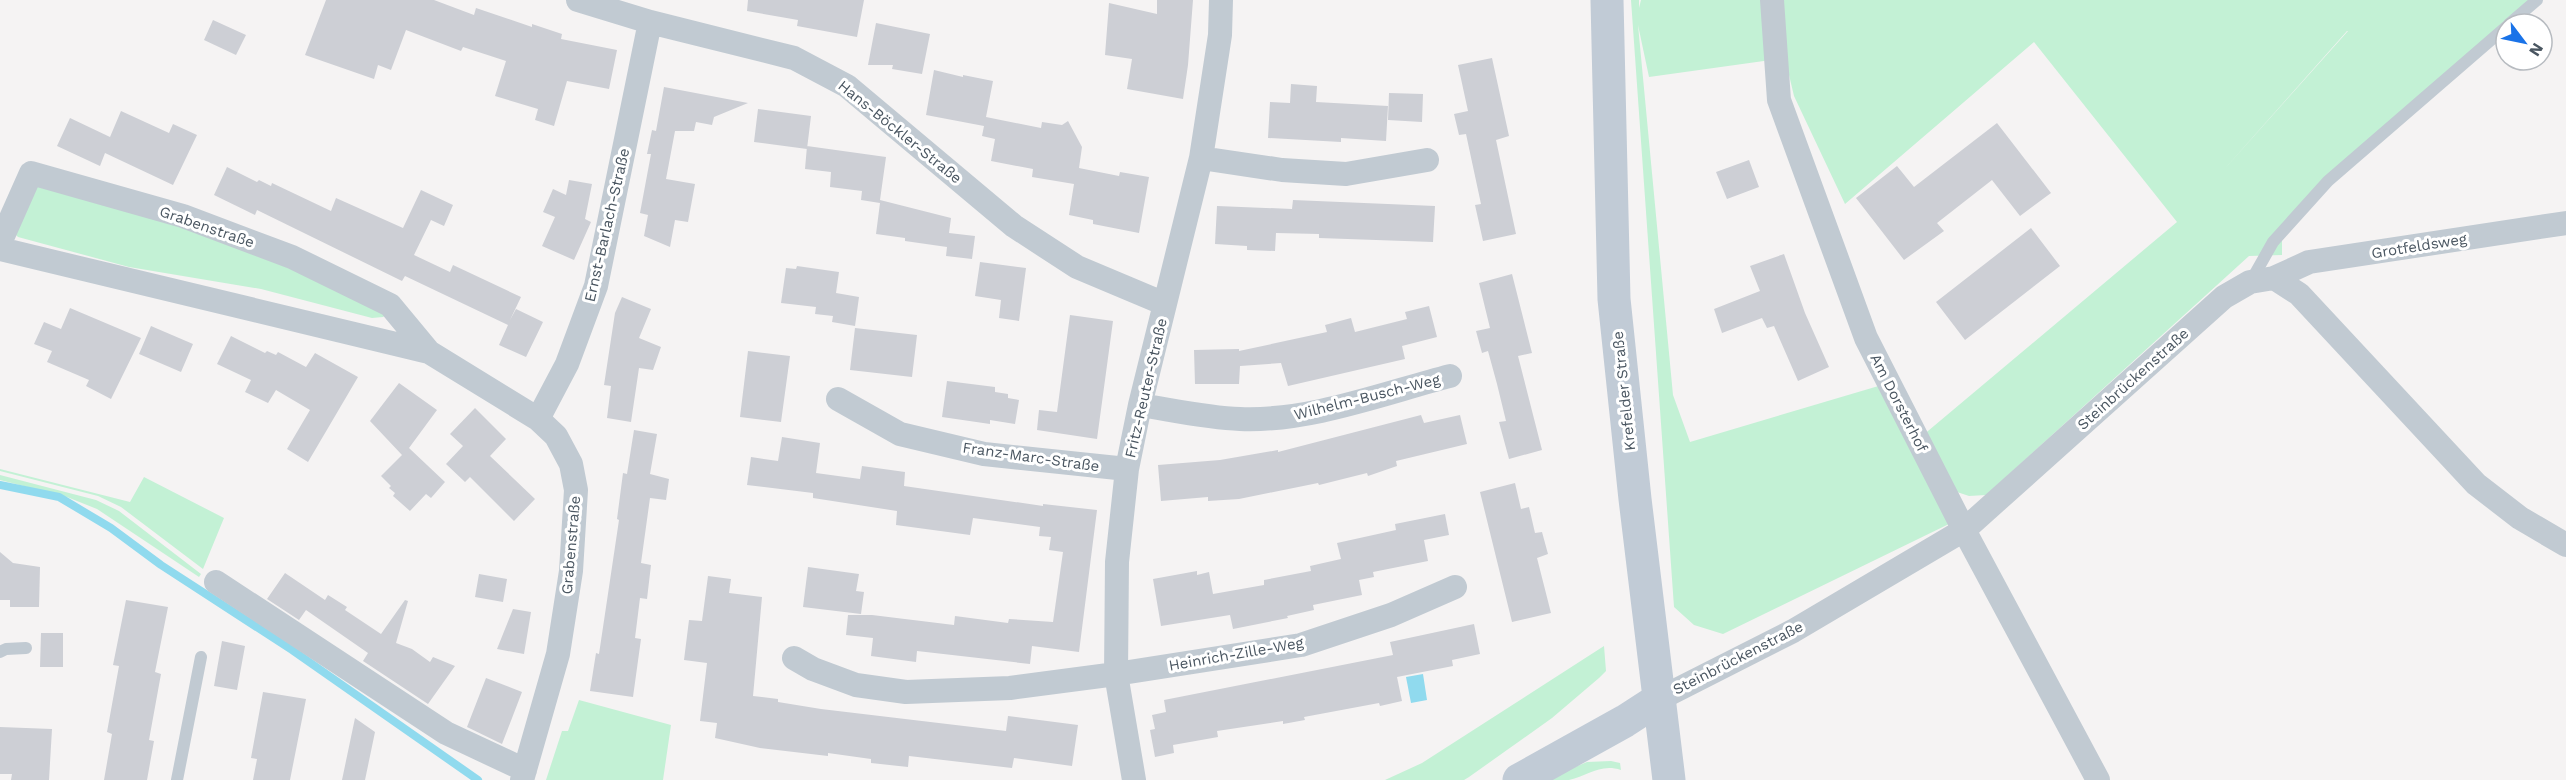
<svg xmlns="http://www.w3.org/2000/svg" width="2566" height="780" font-family="'Work Sans',sans-serif">
	<rect width="100%" height="100%" fill="#f5f3f3"/>
	<path fill="#c3f1d5" fill-rule="evenodd" d="M1631 0H1639V8L1641 0H1762L1771 60 1649 77 1638 25 1673 395 1690 442 1892 382 1951 523 1723 634 1694 625 1674 607Z
		M1781 0H2531L2282 228V255L2249 256 1986 495 1969 496 1957 492 1922 436 2177 222 2034 42 1845 204 1794 96 1785 58ZM2347 31H2348L2221 173Z
		M37 185 220 237 388 313 383 317 372 318 261 289 129 267 18 237 16 235Z
		M0 469 130 502 144 477 224 518 203 569 121 507 98 496 0 471Z
		M0 475 96 500 119 511 201 574 199 577 97 509 67 497 0 480Z
		M1604 646 1606 671 1599 678 1552 718 1469 777 1464 780H1385L1422 763Z
		M579 700 671 725 663 780H546L562 731H568Z
		M1611 761 1620 763 1621 770C1600 763 1588 776 1569 780 1562 780 1552 780 1544 780L1587 762Z"/>
	<path fill="#90daee" d="M1423 674 1427 700 1411 703 1406 677Z"/>
	<g fill="none" stroke-linecap="round" stroke-linejoin="round">
		<path stroke="#90daee" stroke-width="8" d="M0 485 59 497 111 528 161 565 292 650 478 780"/>
	</g>
	<path fill="#cdcfd5" d="M326 0H434L474 15 476 8 532 27V24L562 34 561 39 617 50 609 89 567 81 554 126 535 120 538 109 495 96 506 61 463 47 461 51 406 30 391 70 378 65 374 79 305 55Z
		M748 0H864L857 37 797 26 798 20 747 11Z
		M1157 0H1193L1188 65 1183 99 1127 89 1132 59 1105 55 1109 3 1157 14Z
		M213 20 246 35 236 55 204 40Z
		M876 23 930 34 922 74 892 69 893 65H868Z
		M1492 58 1509 136 1496 140 1516 234 1483 241 1475 205 1481 204 1466 134 1459 135 1454 114 1468 111 1458 65Z
		M934 70 963 77V75L993 81 986 117 1041 128 1042 122 1062 125 1068 121 1082 147 1079 168 1119 176 1120 172 1149 177 1139 233 1093 224V220L1069 215 1074 184 1032 177 1033 169 991 161 995 139 982 136 984 126 926 115Z
		M1291 84 1317 86 1316 102 1388 106 1386 141 1341 138V142L1268 138 1270 102 1290 103Z
		M664 87 748 103 714 117 712 125 696 122 694 131H675L666 179 695 184 688 222 675 220 670 247 644 236 648 215 640 213 651 154H647L652 130 656 131Z
		M1389 93 1423 94 1422 122 1388 120Z
		M758 109 811 116 807 149 754 142Z
		M121 111 169 133 173 124 197 135 173 185 105 153 100 166 57 146 70 118 110 137Z
		M1997 123 2051 193 2020 216 1992 180 1937 223 1944 231 1904 260 1856 198 1897 166 1914 187Z
		M807 146 886 157 880 200 951 218 949 233 975 236 972 259 946 256 947 247 905 241V238L876 234 880 203 861 200 862 191 830 187 831 172 805 169Z
		M1749 160 1759 187 1727 199 1716 172Z
		M227 167 257 182 259 180 271 186 272 183 331 211 336 198 403 228 421 190 453 205 444 226 431 220 414 255 450 272 453 265 521 297 510 320 516 309 543 322 526 357 499 345 508 325 405 276 402 281 257 210 255 215 214 195Z
		M569 180 592 184 585 219 591 222 574 260 542 246 555 217 543 212 553 189 566 195Z
		M1293 200 1435 206 1433 242 1319 238V234L1276 233 1275 251 1247 250V246L1215 244 1217 206 1292 209Z
		M2031 228 2060 266 1965 340 1936 302Z
		M1784 254 1805 313 1829 367 1798 381 1774 326 1767 328 1762 318 1722 333 1714 309 1760 291 1750 266Z
		M980 262 1026 268 1019 321 999 318 1001 300 975 296Z
		M797 266 839 272 836 293 859 297 855 326 832 322 833 316 815 314 816 307 781 303 786 268 796 269Z
		M1512 274 1532 353 1518 356 1542 450 1509 459 1499 422 1506 421 1497 384 1488 351 1482 353 1476 331 1490 328 1479 283Z
		M622 297 651 309 639 338 661 347 653 370 639 368 631 422 607 418 611 386 604 385 615 313Z
		M1429 306 1437 337 1402 346 1405 359 1288 386 1281 363 1240 366 1239 384H1195L1194 350 1239 349V351L1327 332 1325 325 1351 318 1355 332 1407 319 1405 312Z
		M70 308 141 338 111 399 86 386 89 380 47 362 52 351 34 344 44 322 61 329Z
		M1070 315 1113 321 1097 439 1037 430 1039 410 1057 412Z
		M151 326 193 344 181 372 139 354Z
		M855 328 917 335 912 377 850 370Z
		M231 336 265 353 267 351 276 355 278 352 306 367 315 353 358 377 308 462 287 449 310 410 276 390 268 403 245 392 251 380 217 364Z
		M748 351 790 356 781 422 740 417Z
		M947 381 995 387V392L1008 394V398L1019 400 1015 424 990 420V424L942 417Z
		M399 383 437 410 409 448 445 482 431 498 426 494 410 511 393 496 395 493 389 488 391 486 381 476 402 455 370 421Z
		M475 408 506 439 490 456 535 499 514 521 470 477 465 482 446 464 463 446 450 434Z
		M1421 415 1424 423 1460 415 1467 444 1396 461 1397 466 1368 476 1367 473 1319 485 1318 483 1239 499 1208 501V497L1161 501 1158 465 1220 460 1278 450V452Z
		M634 430 657 434 650 474 669 479 666 500 650 498 641 563 651 565 647 599 640 598 635 638 641 639 633 697 590 691 596 653 599 654 619 520 617 519 623 473 627 474Z
		M782 437 820 443 816 473 860 479 862 466 905 472 904 486 1043 506V504L1097 510 1079 652 1032 646 1030 664 917 651 916 662 871 656 873 638 846 635 848 615H872L954 625 955 616 1008 623 1009 619 1053 622 1063 552 1049 550 1051 537 1039 536 1040 527 973 518 970 535 896 525 897 511 813 498V493L747 485 751 457 778 461Z
		M1515 483 1521 509 1529 507 1535 533 1542 532 1548 554 1537 558 1551 613 1512 622 1480 492Z
		M1445 514 1449 535 1424 540 1428 561 1373 572 1374 577 1359 580 1362 595 1313 605 1314 610 1287 616 1288 618 1233 629 1230 615 1161 626 1153 579 1197 571V575L1209 572 1213 594 1264 585V580L1311 571 1310 566 1341 559 1337 543 1396 530 1395 524Z
		M0 552 13 563 40 567 39 607H10V600H0Z
		M808 567 859 574 856 591 864 592 861 614 803 607Z
		M285 573 325 600 328 595 347 607 345 610 381 634 405 600 408 601 396 643 412 649 430 662 433 657 455 666 428 704 363 661 368 653 306 610 299 620 267 599Z
		M479 574 507 579 503 602 475 597Z
		M708 576 731 579 729 593 762 597 753 696 778 699V702L821 709 1006 731 1008 716 1078 725 1072 766 1014 758 1012 768 909 756 908 767 871 763V759L828 753V756L760 748 715 738 717 723 700 721 707 663 684 660 689 620 702 621Z
		M126 600 168 607 155 672 161 674 149 740 154 741 147 780H104L112 734 107 732 119 666 113 665Z
		M513 609 531 612 524 654 497 649Z
		M1474 624 1480 654 1452 660 1453 666 1397 677 1402 701 1380 706 1379 703 1304 717 1305 720 1283 724V721L1217 731 1218 737 1173 745 1174 753 1155 757 1150 730 1155 729 1152 715 1166 712 1164 700 1393 655 1390 642Z
		M41 633H63V667H40Z
		M222 641 245 646 237 690 214 686Z
		M486 678 522 692 502 744 467 727Z
		M263 692 306 699 290 780H253L257 759 251 758Z
		M355 718 375 732 365 780H342Z
		M0 727 52 729 49 780H11L12 774H0Z"/>
	<g fill="none" stroke-linecap="round" stroke-linejoin="round">
		<path stroke="#c1cad2" stroke-width="12" d="M2509 24 2537 0
			M2251 281 2273 242 2328 181 2506 27
			M0 652 6 649 26 648
			M177 780 201 657"/>
		<path stroke="#c1cad2" stroke-width="24" d="M578 0 650 22 794 58 847 86 1014 226 1077 267 1165 304
			M1772 0 1779 100 1866 338 1964 530 2098 780
			M1201 158 1282 170 1346 174 1427 160
			M0 243 31 173 183 216 292 257 390 305 429 352
			M0 249 429 352 538 419 556 436 571 464 576 490 571 571 558 654 522 780
			M2274 278 2309 262 2566 223
			M838 399 900 434 984 454 1127 469
			M1140 405C1172 410 1207 418 1240 419 1309 422 1384 393 1450 376
			M538 419 567 364 596 286 650 22
			M216 582 446 733 525 770
			M794 658 813 669 856 685 906 692 1010 688 1116 674 1301 645 1391 615 1455 587
			M1659 699 1793 631 1964 530 2224 297 2250 282 2274 278 2299 294 2476 484 2520 518 2566 545
			M1134 780 1116 674 1117 562 1127 469 1140 405 1201 158 1220 35 1221 0"/>
		<path stroke="#c1cbd6" stroke-width="33" d="M1607 0 1614 299 1635 499 1669 780
			M1519 780 1625 721 1659 699"/>
	</g>
	<g text-anchor="middle" dominant-baseline="central" stroke-width="6" stroke-linejoin="round" paint-order="stroke">
		<g font-size="15" fill="#4a5661" stroke="#fff">
			<text transform="translate(900 132) rotate(39)">Hans-Böckler-Straße</text>
			<text transform="translate(607 225) rotate(-77)">Ernst-Barlach-Straße</text>
			<text transform="translate(207 227) rotate(19)">Grabenstraße</text>
			<text transform="translate(2419 246) rotate(-9)">Grotfeldsweg</text>
			<text transform="translate(2133 379) rotate(-42)">Steinbrückenstraße</text>
			<text transform="translate(1146 388) rotate(-77)">Fritz-Reuter-Straße</text>
			<text transform="translate(1624 391) rotate(-96)">Krefelder Straße</text>
			<text transform="translate(1367 397) rotate(-14)">Wilhelm-Busch-Weg</text>
			<text transform="translate(1899 403) rotate(63)">Am Dorsterhof</text>
			<text transform="translate(1031 457) rotate(8)">Franz-Marc-Straße</text>
			<text transform="translate(571 545) rotate(-85)">Grabenstraße</text>
			<text transform="translate(1236 654) rotate(-10)">Heinrich-Zille-Weg</text>
			<text transform="translate(1738 658) rotate(-27)">Steinbrückenstraße</text>
		</g>
	</g>
	<g transform="translate(2524 42) rotate(122)"><circle r="28" fill="#ffffff" stroke="#b7bbc0" stroke-width="1.5"/>
	<path d="M0-4.5L10 22L0 15L-10 22Z" fill="#1a73e8"/>
	<text y="-9" font-size="16" font-weight="bold" text-anchor="middle" fill="#4a5661">N</text>
	</g>
</svg>
